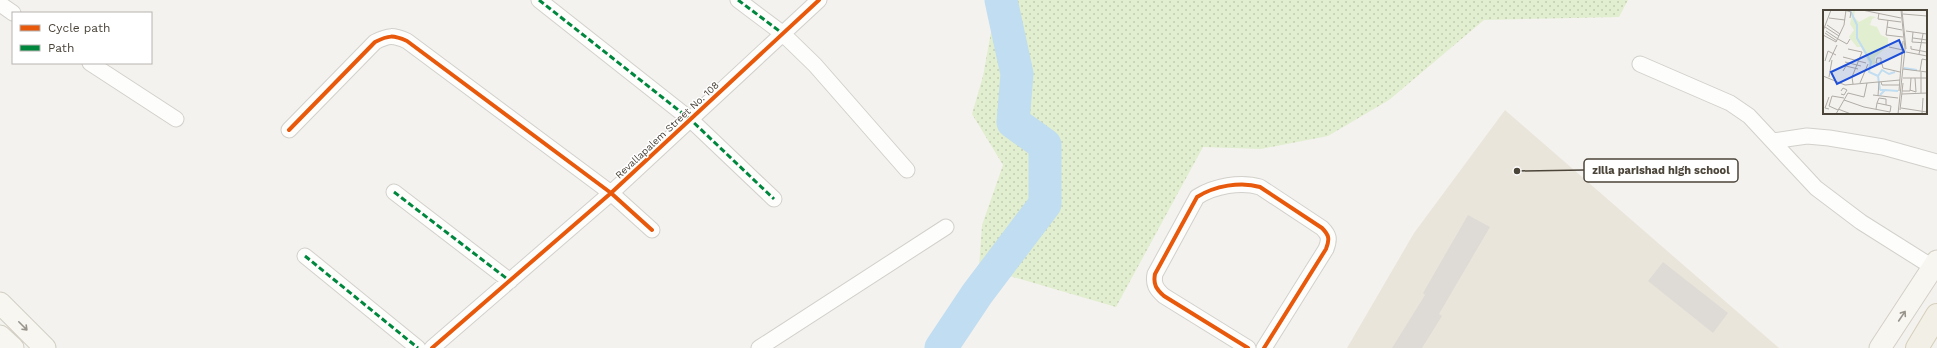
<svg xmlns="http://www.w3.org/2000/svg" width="1937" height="348" font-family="'Work Sans',sans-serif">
	<defs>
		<pattern id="grass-dots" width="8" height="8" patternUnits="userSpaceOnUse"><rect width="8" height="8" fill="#e1eecf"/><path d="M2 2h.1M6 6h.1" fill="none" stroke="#c3cdb2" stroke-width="1.8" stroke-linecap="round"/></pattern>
	</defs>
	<rect width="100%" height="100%" fill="#f4f2ee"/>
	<path fill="#eae5da" d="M1505 110 1779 348H1347L1414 233Z"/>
	<path fill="url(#grass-dots)" d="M990 0H1628L1619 17 1484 20 1389 100 1328 136 1261 149 1203 147 1116 307 979 267 982 225 1003 165 972 114 983 76 994 16Z"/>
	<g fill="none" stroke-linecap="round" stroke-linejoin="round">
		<path stroke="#c0ddf1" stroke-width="33" d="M941 348 977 294 1045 204V145L1013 122 1017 74 1001 0"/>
	</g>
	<path fill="#dedbd6" d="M1468 215 1490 227 1439 314 1442 316 1422 348H1392L1425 295 1423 293Z
		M1663 262 1728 313 1713 333 1648 281Z"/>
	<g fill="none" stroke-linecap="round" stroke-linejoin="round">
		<g stroke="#d2d0cb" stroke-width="17">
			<path id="street" d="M539 0 691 120 774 199
				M738 0 782 33 815 65 907 170
				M0 4 13 13
				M90 63 176 119
				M1640 64 1730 103 1749 116 1816 188 1861 222 1934 268
				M289 130 375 42C389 35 393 35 407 41L611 193 652 230
				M1773 141 1807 136 1829 138 1883 147 1937 162
				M394 192 510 281
				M305 256 418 348
				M432 348 611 193 819 0
				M759 348 946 227
				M1248 348 1164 296C1156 289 1153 284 1155 274L1197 197C1214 186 1241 181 1260 187L1322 228C1329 235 1330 239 1326 249L1264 348"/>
		</g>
		<g stroke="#d3cfc5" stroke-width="23">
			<path id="secondary" d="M0 303 45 348
				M0 336 13 348
				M1880 348 1937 261"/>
		</g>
		<g stroke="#d6cebb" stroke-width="24">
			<path id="primary" d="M1917 348 1937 315"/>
		</g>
		<use href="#street" stroke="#fdfdfc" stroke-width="15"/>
		<use href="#secondary" stroke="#f7f6f1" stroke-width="21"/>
		<use href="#primary" stroke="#f2efe6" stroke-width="22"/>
		<path stroke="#00873e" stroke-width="3" stroke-dasharray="6 3" stroke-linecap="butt" d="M539 0 691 120 774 199
			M738 0 782 33
			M394 192 510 281
			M305 256 418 348"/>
		<g stroke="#fff" stroke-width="6">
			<path id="cycleway" d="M289 130 375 42C389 35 393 35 407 41L611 193 652 230
				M432 348 611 193 819 0
				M1248 348 1164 296C1156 289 1153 284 1155 274L1197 197C1214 186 1241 181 1260 187L1322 228C1329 235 1330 239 1326 249L1264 348"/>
		</g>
		<use href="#cycleway" stroke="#e8590c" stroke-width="4"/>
	</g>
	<defs><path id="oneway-shaft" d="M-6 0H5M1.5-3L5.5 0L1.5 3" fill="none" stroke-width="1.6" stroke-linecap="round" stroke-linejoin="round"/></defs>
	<g stroke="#98948c">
		<use href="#oneway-shaft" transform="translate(1902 316) rotate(-56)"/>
		<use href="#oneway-shaft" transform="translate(23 326) rotate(45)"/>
	</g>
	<g text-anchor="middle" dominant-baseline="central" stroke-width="3" stroke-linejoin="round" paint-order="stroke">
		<g font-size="10" fill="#4b4439" stroke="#fff">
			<text transform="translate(667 130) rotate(-43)">Revallapalem Street No. 108</text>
		</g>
	</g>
	<g transform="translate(1823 10)">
		<rect width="104" height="104" fill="#f4f2ee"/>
		<path d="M30 0H32L31 7 36 12 47 6 53 7 49 9 47 15 54 17 58 25 65 28V36L52 47V54L47 55 38 37H34L26 27 31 20 27 14Z" fill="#e1eecf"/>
		<path fill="none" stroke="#c0ddf1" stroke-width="2" d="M27 0 34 15V28L48 52 46 62 55 66 57 80M81 58 94 60M55 66 59 60 66 64 72 62M62 80 75 81M57 85 62 80H57"/>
		<path fill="none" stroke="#b0aca6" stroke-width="1" d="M21 0 28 2 27 8M39 0 78 8M79 1 83 39M56 3 55 9 78 12M80 4 104 6M6 8 22 10M65 10 63 25 80 27M4 15 17 24M2 17 16 26M64 17 79 20M0 21 8 0M3 21 15 29M83 21 104 24M90 22 89 32 104 33M2 23 14 31M0 25 13 32 21 15 23 0M90 28 104 30M15 29 24 34 27 29M88 36V39L104 42M66 37 80 40M25 39 39 42 29 67 30 74M83 42 104 46M96 44 100 24M20 47 43 53M2 51 5 41 13 45M6 52 14 35M22 52 38 56M58 54V48H54L53 53 59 54 60 58 77 62M80 59 104 62M20 61 23 56 35 59M97 61 99 49 104 50M0 66 22 75 77 70M6 67 9 50M80 68H98V62M58 72 59 75H76M37 73 45 54M87 80 93 82 92 68M76 81 80 31M79 81H87L88 68M98 83V68H104M18 84 21 85 24 80 20 78 18 81M79 84 104 83M50 85 75 88M55 86 56 72M21 90 41 97 67 102 68 96 54 93 53 99M54 93 56 88 63 89V95M78 98 104 102M6 99 2 98 6 87M15 99 28 104M15 100 6 96 9 86 21 88M77 100 80 73M13 104 25 83 41 87 44 73M75 104 82 39 78 0M99 104 100 88"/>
		<path fill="#1d4ed8" fill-opacity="0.15" stroke="#1d4ed8" stroke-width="2" d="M76 30 81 42 14 74 8 62Z"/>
		<rect width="104" height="104" fill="none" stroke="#4b4439" stroke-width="2"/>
	</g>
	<path fill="none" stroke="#4b4439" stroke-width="1.5" d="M1517 171L1584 170"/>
	<circle fill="#4b4439" stroke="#fff" stroke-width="1.5" cx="1517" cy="171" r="4"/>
	<rect fill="#fff" stroke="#4b4439" stroke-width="1.5" x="1584" y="159" width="154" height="23" rx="4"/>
	<g font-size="11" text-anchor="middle" font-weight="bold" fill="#4b4439">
		<text x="1661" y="174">zilla parishad high school</text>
	</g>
	<rect x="12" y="12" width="140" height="52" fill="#ffffff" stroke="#b7b4b0"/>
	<rect x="20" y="25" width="20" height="6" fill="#e8590c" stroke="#b7b4b0"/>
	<text x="48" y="32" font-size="12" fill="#4b4439">Cycle path</text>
	<rect x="20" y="45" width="20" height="6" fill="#00873e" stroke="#b7b4b0"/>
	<text x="48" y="52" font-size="12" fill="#4b4439">Path</text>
</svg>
